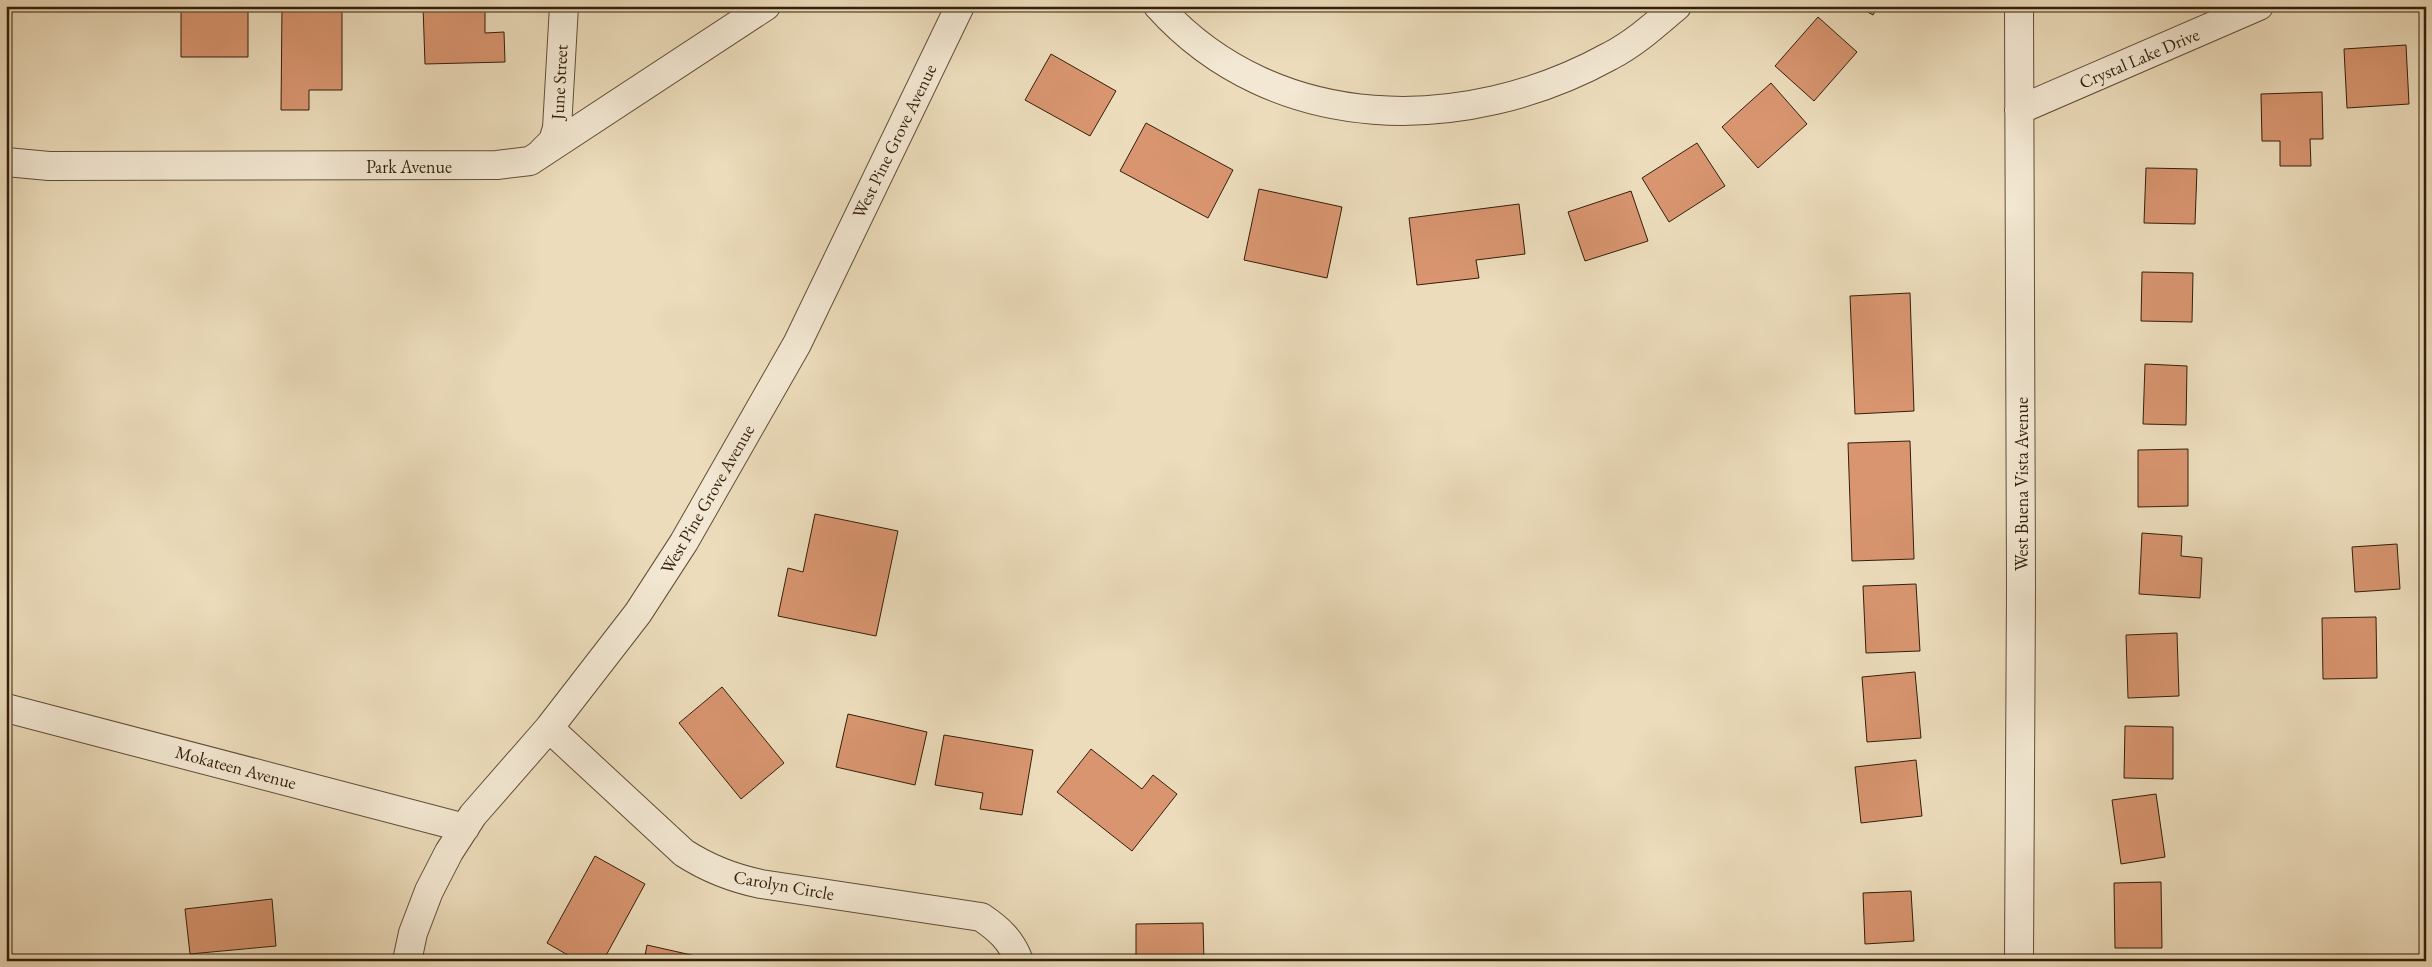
<svg xmlns="http://www.w3.org/2000/svg" width="2432" height="967" font-family="'EB Garamond',serif">
	<rect width="100%" height="100%" fill="#ecdcbb"/>
	<filter id="stains"><feTurbulence type="fractalNoise" baseFrequency=".004" numOctaves="4"/><feColorMatrix values="0 0 0 0 .2 0 0 0 0 .09 0 0 0 0 .02 0 0 0 .5 -.17"/></filter>
	<radialGradient id="worn" r=".72"><stop offset=".6" stop-color="#630" stop-opacity="0"/><stop offset="1" stop-color="#630" stop-opacity=".3"/></radialGradient>
	<path fill="#d89570" stroke="#331f0a" d="M282 6H342V90H309V110H281Z
		M423 6H485V33L504 32 505 62 425 64Z
		M1857 6H1878L1873 15Z
		M181 9H248V57H181Z
		M1818 17 1857 52 1814 101 1775 66Z
		M2406 45 2409 104 2347 108 2344 49Z
		M1051 54 1116 91 1090 136 1025 100Z
		M1771 83 1807 124 1758 168 1722 127Z
		M2322 92 2323 139H2310L2311 166H2280V141H2262L2261 94Z
		M1146 123 1233 170 1208 218 1120 171Z
		M1697 143 1725 186 1669 222 1642 178Z
		M2146 168 2197 169 2195 224 2144 223Z
		M1259 189 1342 207 1327 278 1244 260Z
		M1631 191 1648 241 1585 261 1568 212Z
		M1519 204 1525 254 1476 260 1479 278 1417 285 1409 218Z
		M2142 272 2193 273 2192 322 2141 321Z
		M1910 293 1914 411 1855 414 1850 296Z
		M2145 364 2187 366 2186 425 2143 424Z
		M1910 441 1914 559 1852 561 1848 443Z
		M2188 449V506L2138 507V450Z
		M815 514 898 531 876 636 778 616 788 568 803 572Z
		M2142 533 2182 536 2181 556 2202 558 2200 598 2139 594Z
		M2397 544 2400 589 2355 592 2352 547Z
		M1916 584 1920 651 1866 653 1863 586Z
		M2376 617 2377 678 2323 679 2322 618Z
		M2177 633 2179 696 2128 698 2126 635Z
		M1915 672 1921 738 1867 742 1862 677Z
		M722 687 784 763 741 799 679 723Z
		M848 714 927 732 915 785 836 767Z
		M2125 726 2173 727V779L2124 778Z
		M944 735 1033 750 1022 815 980 809 983 793 935 785Z
		M1091 749 1142 789 1153 775 1177 794 1132 851 1057 792Z
		M1916 760 1922 816 1861 823 1855 767Z
		M2156 794 2165 857 2121 864 2112 800Z
		M595 856 645 884 603 961H578L547 943Z
		M2161 882 2162 948H2115L2114 883Z
		M1911 891 1914 941 1865 944 1863 893Z
		M272 899 276 946 190 954 185 909Z
		M1203 923 1204 961H1136V924Z
		M647 945 718 961H644Z"/>
	<g fill="none" stroke-linecap="round" stroke-linejoin="round">
		<g stroke="#614e36" stroke-width="30">
			<path id="minor" d="M1158 6C1275 136 1465 136 1610 56 1635 43 1656 24 1677 6
				M2019 110 2259 6
				M542 152 553 141 557 128 564 6
				M6 162 49 166 497 165 530 161 766 6
				M6 708 465 828
				M549 728 684 853C709 869 732 878 761 884L981 917C999 929 1011 940 1019 961
				M407 961 413 933 429 891 449 852 473 815 549 728 638 613 684 542 797 344 960 6
				M2019 961 2021 588 2019 6"/>
		</g>
		<use href="#minor" stroke="#f3e8d3" stroke-width="28"/>
	</g>
	<g text-anchor="middle" dominant-baseline="central" stroke-width="5" stroke-linejoin="round" paint-order="stroke">
		<g font-size="18" fill="#331f0a" stroke="#f3e8d3">
			<text transform="translate(2139 58) rotate(-23)">Crystal Lake Drive</text>
			<text transform="translate(559 82) rotate(-87)">June Street</text>
			<text transform="translate(894 141) rotate(-64)">West Pine Grove Avenue</text>
			<text x="409" y="166">Park Avenue</text>
			<text transform="translate(2021 484) rotate(-90)">West Buena Vista Avenue</text>
			<text transform="translate(707 499) rotate(-60)">West Pine Grove Avenue</text>
			<text transform="translate(236 767) rotate(15)">Mokateen Avenue</text>
			<text transform="translate(784 885) rotate(10)">Carolyn Circle</text>
		</g>
	</g>
	<rect width="2432" height="967" fill="none" stroke="#ecdcbb" stroke-width="25"/>
	<rect x="8" y="8" width="2417" height="952" fill="none" stroke="#331f0a" stroke-width="2.5"/>
	<rect x="12" y="12" width="2407" height="942" fill="none" stroke="#331f0a"/>
	<rect width="100%" height="100%" filter="url(#stains)"/>
	<rect width="100%" height="100%" fill="url(#worn)"/>
</svg>
